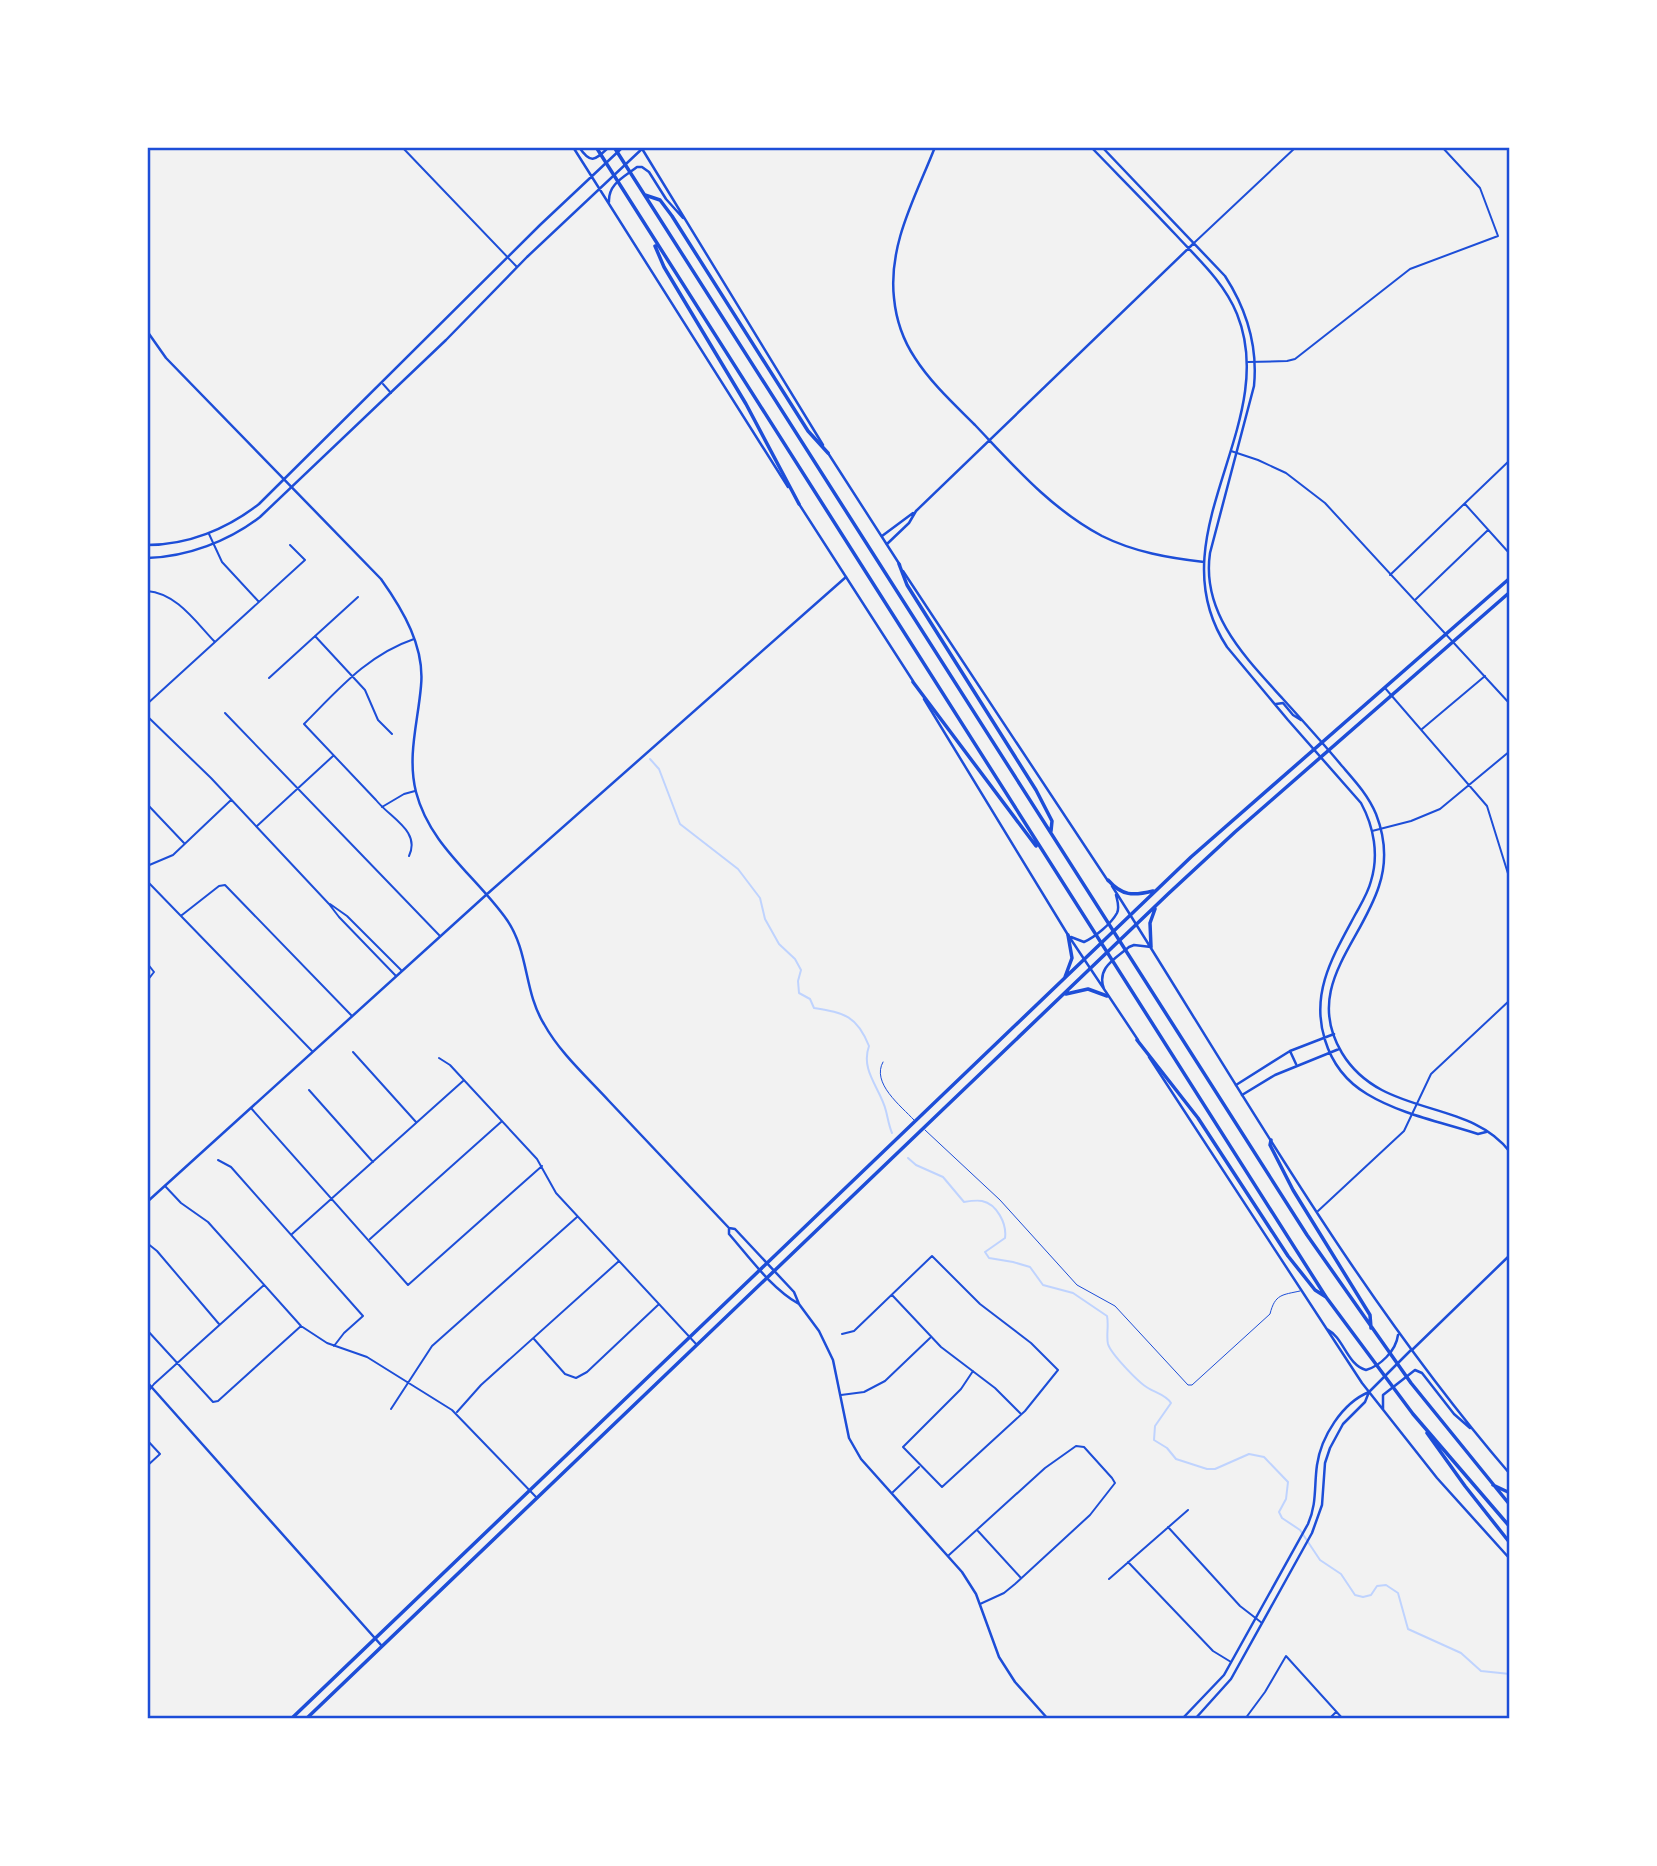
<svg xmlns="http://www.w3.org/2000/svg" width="1657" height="1866" font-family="Inter,sans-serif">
	<rect width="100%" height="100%" fill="#f2f2f2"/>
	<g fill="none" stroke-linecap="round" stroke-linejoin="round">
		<path stroke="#bfd3fe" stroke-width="2" d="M650 759 659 769 680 824 738 869 760 898 765 919 779 944 795 959 801 970 798 981 799 993 810 999 814 1008C845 1013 857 1016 869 1046 860 1071 881 1089 886 1111 888 1119 889 1126 892 1133
			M908 1158 916 1165 943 1177 964 1202C970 1201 977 1200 982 1201 997 1204 1007 1224 1005 1238L985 1252 989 1258 1013 1262 1030 1267 1043 1285 1073 1293 1107 1316C1109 1325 1106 1336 1108 1344 1111 1354 1139 1383 1148 1388 1156 1393 1166 1395 1171 1403L1155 1426 1154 1440 1167 1448 1176 1459 1207 1469H1215L1249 1454 1264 1457 1288 1482 1286 1499 1279 1512 1282 1518 1300 1530 1320 1560 1341 1574 1355 1595 1363 1597 1371 1595 1377 1586 1386 1585 1398 1593 1408 1629 1461 1653 1481 1671 1510 1674"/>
		<path stroke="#1d4ed8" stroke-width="1" d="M883 1062C871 1083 901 1106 914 1120
			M925 1130 1000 1200 1077 1285 1115 1306 1188 1385H1192L1270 1314C1275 1294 1282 1295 1300 1291"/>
		<path stroke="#1d4ed8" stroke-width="2" d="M402 147 517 267
			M1195 242 1296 147
			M1248 362 1287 361 1295 359 1410 269 1498 236 1480 188 1442 147
			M383 384 391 393
			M1231 451 1258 460 1286 473 1325 503 1510 704
			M1465 504 1510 554
			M209 534 222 562 259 602
			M1390 575 1510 460
			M147 591C176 593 195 621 214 641
			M1415 600 1488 530
			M315 636 365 690 378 720 392 734
			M269 678 358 597
			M1385 688 1487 806 1510 880
			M147 704 305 560 290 545
			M225 713 440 936
			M147 716 211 778 329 904 339 917 396 976
			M1422 729 1485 676
			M147 804 184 843
			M382 807 404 794 415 791
			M257 826 333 756
			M1372 831 1411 821 1440 809 1510 751
			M409 856C421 831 390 818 376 800L304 724C338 690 367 655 414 639
			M147 866 173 855 231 800
			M147 881 312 1051
			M330 904 347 916 402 971
			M182 915 219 886 225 885 352 1016
			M147 963 154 972 147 981
			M353 1052 416 1122
			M439 1058 450 1065 537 1159 556 1193 697 1345
			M309 1090 373 1162
			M251 1108 408 1285 542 1166
			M218 1160 231 1167 363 1316 344 1333 334 1346
			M165 1186 181 1203 208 1222 301 1326 327 1343 367 1357 452 1410 537 1498
			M1318 1211 1404 1131 1431 1074 1510 1000
			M292 1234 463 1081
			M370 1239 501 1122
			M147 1243 157 1251 219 1324
			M892 1295 941 1347 995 1388 1021 1414
			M147 1330 213 1402 218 1401 301 1326
			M842 1334 854 1331 932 1256 980 1304 1031 1343 1058 1370 1025 1411 942 1487 903 1447 961 1389 973 1371
			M534 1339 565 1374 576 1378 587 1372 658 1305
			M147 1393 154 1384 264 1285
			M841 1395 864 1392 885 1381 930 1338
			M391 1409 432 1346 577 1217
			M457 1412 481 1385 619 1261
			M147 1440 160 1454 147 1466
			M893 1492 919 1467
			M1168 1527 1240 1606 1262 1623
			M978 1531 1021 1578
			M949 1555 1045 1468 1076 1446 1084 1447 1112 1478 1115 1483 1090 1515 1015 1584 1004 1593 980 1604
			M1128 1562 1213 1651 1231 1662
			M1109 1579 1188 1510
			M1245 1719 1265 1692 1286 1656 1343 1719
			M1329 1719 1336 1712"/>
		<path stroke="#1d4ed8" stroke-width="2.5" d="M935 147C916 196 888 244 894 298 896 319 903 340 915 358 931 383 954 404 975 425 1014 466 1051 509 1102 536 1134 552 1169 558 1204 562
			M1091 147C1119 176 1148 205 1176 235 1198 259 1224 282 1237 314 1282 425 1154 536 1227 647L1288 720 1361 803C1374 827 1379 855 1371 881 1368 893 1361 904 1355 915 1333 956 1310 993 1325 1040 1332 1063 1347 1082 1367 1094 1400 1114 1441 1122 1478 1134L1486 1132
			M1102 147 1225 276C1247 310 1258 345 1254 386L1210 553C1201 614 1246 658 1283 699 1303 721 1323 743 1342 766 1355 781 1368 795 1376 814 1385 837 1387 862 1379 886 1361 943 1303 988 1342 1053 1382 1119 1468 1097 1510 1152
			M147 331 166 358 381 579C403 610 425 647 421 686 418 722 407 756 416 792 430 846 476 876 507 920 529 952 524 992 544 1024 560 1053 587 1077 609 1101 649 1143 689 1186 729 1228L735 1229 794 1292 799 1304 819 1331 833 1360 849 1438 861 1459 962 1572 976 1594 999 1657 1015 1682 1048 1719
			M882 536 913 513
			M887 544 909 523 916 511 1194 243
			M1276 704 1283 703 1293 715 1301 720
			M1290 1051 1296 1064
			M1236 1085 1290 1051 1334 1034
			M1242 1095 1275 1075 1339 1049
			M147 1202 486 895 846 577
			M729 1228V1234C750 1258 771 1288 799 1304
			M1412 1350 1510 1255
			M147 1382 381 1645"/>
		<path stroke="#1d4ed8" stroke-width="2.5" d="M573 147 788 487
			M579 147C591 165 595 160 609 147
			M641 147 823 445
			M609 202C608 184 624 177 637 167H642L649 172 666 199 683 218
			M828 453 900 565
			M799 504 913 681
			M147 545C188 545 227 529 259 504L540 225 623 147
			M147 558C187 557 229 541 260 517L446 340 527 257 644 147
			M903 571 1108 881
			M924 699 1068 935 1138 1040
			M1112 886C1239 1086 1355 1294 1510 1474
			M1071 937 1084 942C1095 937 1111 924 1117 913 1120 907 1117 900 1116 895
			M1104 989C1096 968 1115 959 1129 947L1134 945 1151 947
			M1149 1057 1362 1383 1437 1478 1510 1559
			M1327 1329C1344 1338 1347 1365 1366 1370 1380 1366 1396 1351 1398 1335
			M1383 1409V1395L1415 1370 1422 1373 1454 1414 1470 1428
			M1182 1719 1224 1675 1308 1524C1317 1504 1314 1486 1317 1465 1321 1437 1342 1403 1369 1392L1411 1350
			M1195 1719 1231 1679 1312 1533 1322 1505 1325 1463 1330 1448 1343 1424 1365 1402 1369 1392"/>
		<path stroke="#1d4ed8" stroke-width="3.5" d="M1108 880C1122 896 1133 896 1153 891
			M1151 947 1150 923 1155 909
			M1065 977 1072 958 1068 935
			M1066 994 1088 989 1107 996
			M291 1719 1191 857 1510 578
			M306 1719 1168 894 1235 832 1510 592"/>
		<path stroke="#1d4ed8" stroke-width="3.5" d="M596 147 1326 1297 1413 1414 1510 1527
			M614 147 1307 1235 1411 1383 1510 1505
			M645 195 660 200 672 216 808 431 828 453
			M655 246 664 267 746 404 799 504
			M899 564 907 585 1036 790 1052 821 1051 831
			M913 682 1036 846
			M1137 1040 1198 1118 1288 1256 1315 1290 1326 1297
			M1271 1140 1270 1145 1293 1190 1370 1315 1371 1328
			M1427 1433 1465 1486 1510 1543
			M1493 1485 1510 1493"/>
	</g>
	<rect width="1657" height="1866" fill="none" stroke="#ffffff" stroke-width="298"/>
	<rect x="149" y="149" width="1359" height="1568" fill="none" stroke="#1d4ed8" stroke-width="2.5"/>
</svg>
